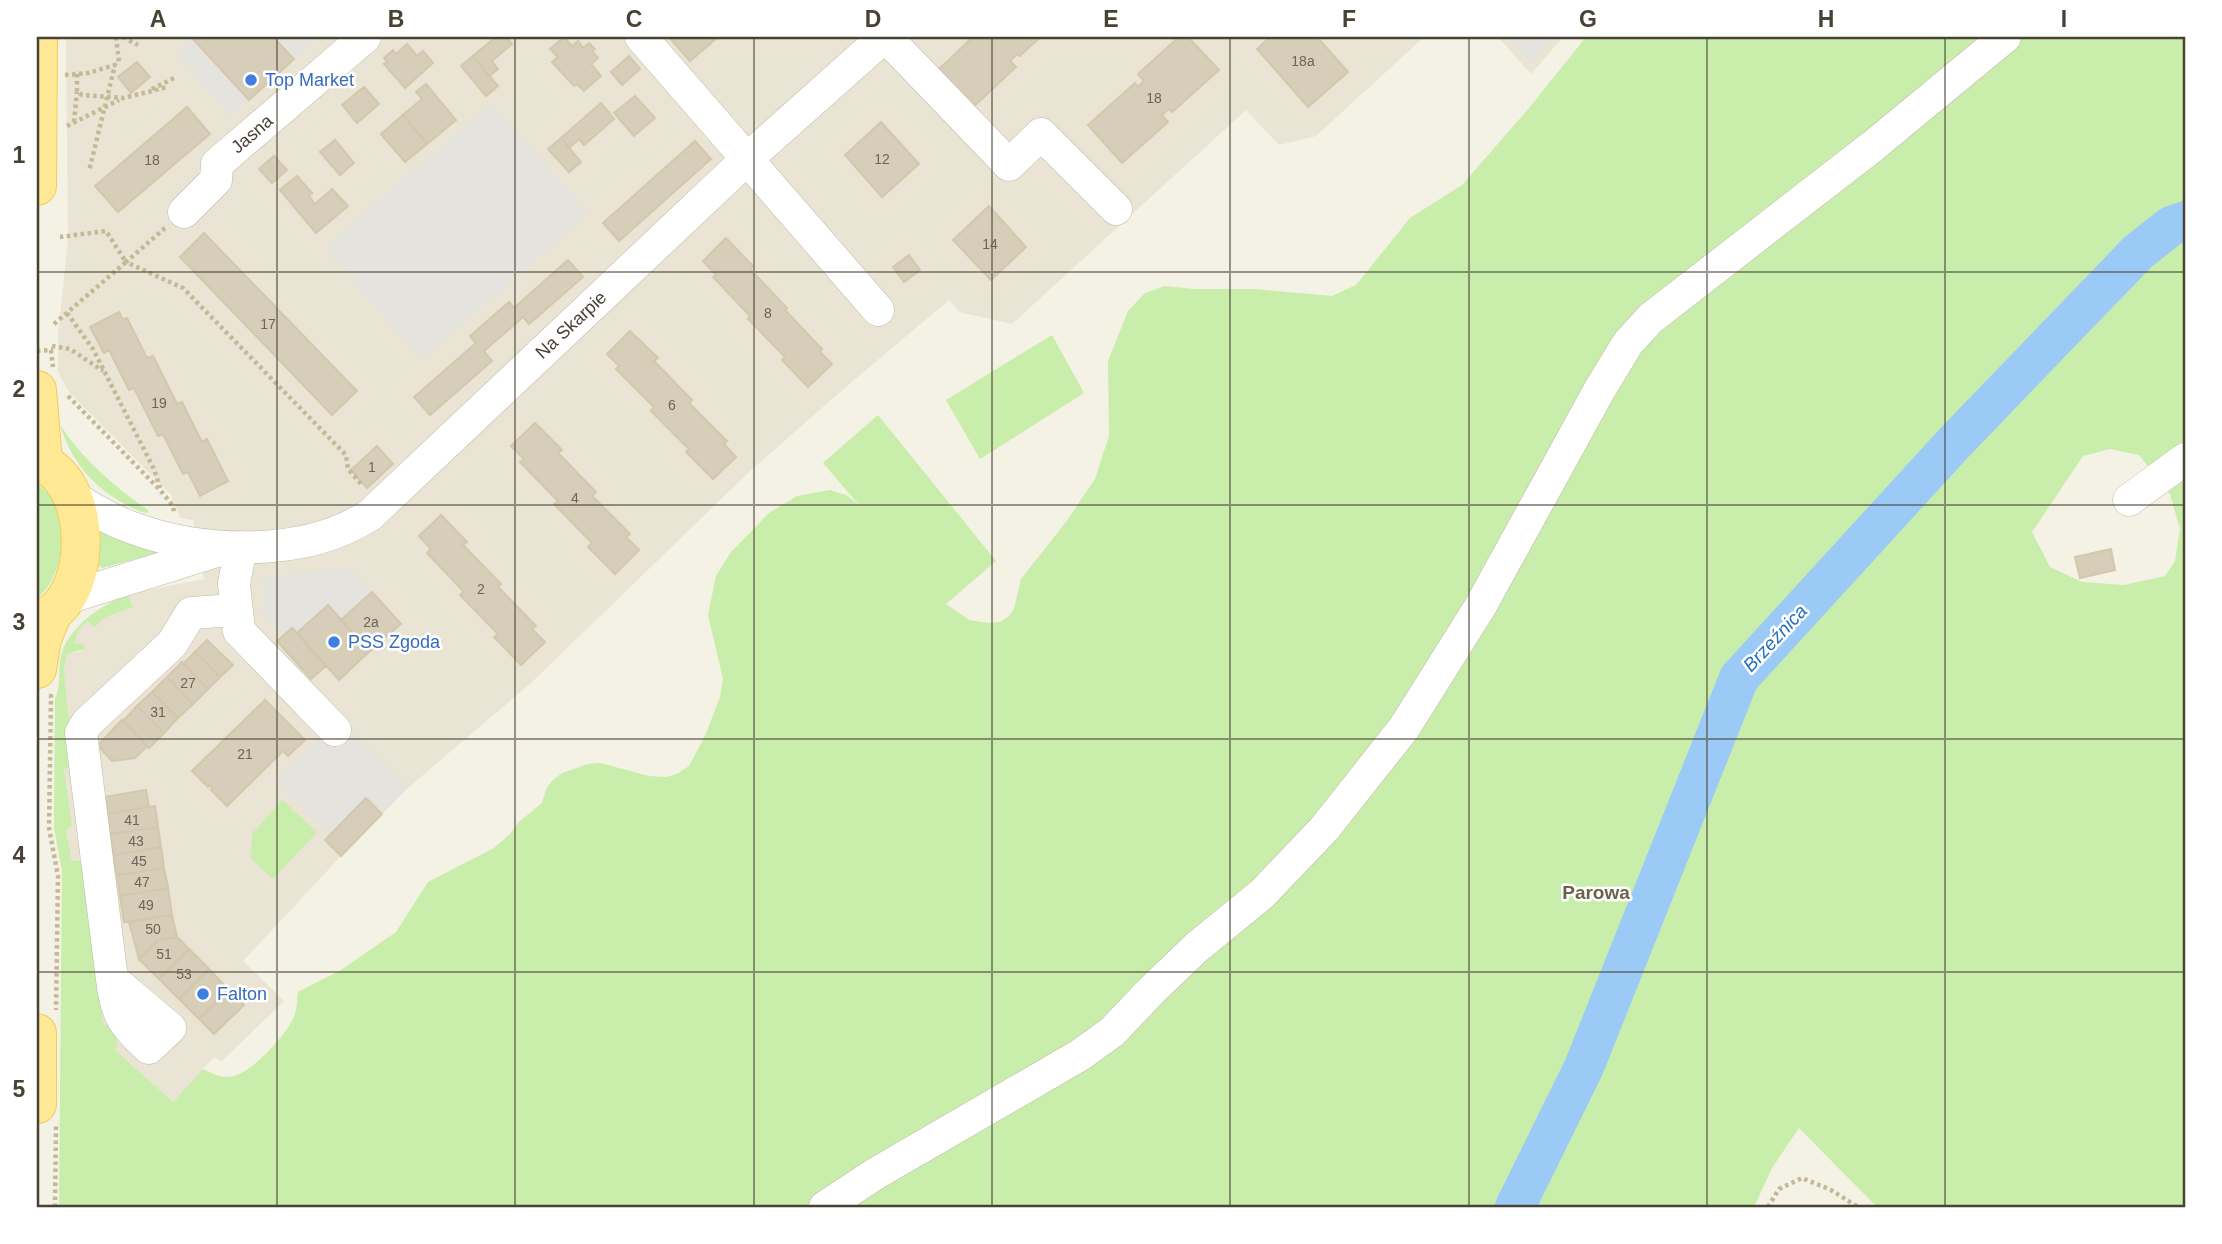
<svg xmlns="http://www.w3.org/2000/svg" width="2222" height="1244" font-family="Helvetica,sans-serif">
	<rect width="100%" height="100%" fill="#f4f1e5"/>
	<path fill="#e9e4d3" d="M66 37H1424L1316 136 1279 145 1246 110 1012 324 959 312 949 300 848 385 749 472 531 683 409 787 341 856 243 961 284 1001 221 1062 214 1057 173 1102 115 1050 104 1025 89 927 97 926 83 860 72 861 66 831 72 825 64 768 73 766 64 669 67 654 83 651 73 645 79 630 87 621 94 626 106 617 133 607 128 594 204 579 193 520 180 518 171 495 69 392 58 372V335L68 240Z
		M1498 37H1563L1531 74Z"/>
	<path fill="#c9edaa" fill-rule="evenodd" d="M1586 37H1997L1641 322 1472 611 1320 826 1103 1032 814 1207H59L62 871 54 828 55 699C61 686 58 675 60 661 65 628 100 606 128 594L133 607 106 617 94 627 87 621 79 630 74 644 83 643 84 649 67 654 64 669 73 766 64 769 72 825 66 831 72 861 84 860 98 926 89 927 104 1025H114L117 1045 115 1050 173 1102 203 1069C213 1074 223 1079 234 1076 252 1072 285 1036 293 1019 297 1011 297 1000 298 992L341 970 396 932 428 882 494 848 510 834 519 822 542 803 546 789 553 780 562 773 588 764 600 763 649 776 666 777 677 774 689 766 705 736 720 697 723 679 708 615 716 576 731 552 769 513 797 496 830 490 846 495 859 505 823 463 878 415 996 561 946 604 969 620 988 623 1000 622 1008 617 1014 609 1021 579 1066 522 1095 479 1109 436 1108 361 1128 311 1145 293 1165 286 1194 289H1254L1332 296 1356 285 1410 218 1462 185 1529 108Z
		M2013 37H2185V1207H1877L1799 1128 1772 1168 1754 1207H836L1018 1096 1283 883 1641 339ZM2110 449 2139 455 2170 494 2180 529 2175 561 2165 576 2124 585 2082 582 2050 567 2032 532 2083 456Z
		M1052 335 1084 393 980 459 946 400Z
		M60 424C77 454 119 491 148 510V513C139 512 131 507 123 503 91 485 70 459 60 424Z
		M37 484C41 487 47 491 50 495 70 521 64 578 37 598Z
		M100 529 169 550 102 568 99 566Z
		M282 800 317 832 273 879 251 859 252 834Z"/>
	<path fill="#e5e3de" d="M273 37H319L294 59Z
		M1506 37H1553L1532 62Z
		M193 39 249 100 231 116 177 54Z
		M492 103 588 214 421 359 325 248Z
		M349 567 372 592 341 620 328 605 297 633 291 628 283 635 262 614 264 597 262 578Z
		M332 709 409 787 382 814 366 799 330 835 277 781 321 737Z"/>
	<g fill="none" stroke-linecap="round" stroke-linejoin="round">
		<path stroke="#9ccaf7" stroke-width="40" d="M1515 1207 1584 1067 1739 678 1954 443 2138 252 2171 226 2185 221"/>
	</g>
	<path fill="#d7ceba" stroke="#d3c7ac" stroke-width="2" d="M195 37H273L294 59 249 100 193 39Z
		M496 37H506L512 44 492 61 498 69 489 76 473 56Z
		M564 37 572 46 578 41 583 48 589 43 595 49 592 51 598 58 591 64 601 76 584 91 577 84 574 86 552 62 558 57 550 49Z
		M669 37H718L690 61Z
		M973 37H1040L1020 56 1017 54 1010 61 1016 67 972 108 937 71Z
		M1179 37H1188L1219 70 1172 112 1169 109 1162 115 1168 122 1122 163 1088 125 1135 83 1138 87 1144 81 1138 74Z
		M1270 37H1317L1348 72 1308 107 1257 49Z
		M407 44 417 56 423 51 433 63 405 88 384 64 387 62 384 58 393 50 396 54Z
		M473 56 498 86 486 96 461 66Z
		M629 56 640 69 622 85 611 72Z
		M137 62 150 77 131 93 118 77Z
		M426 84 456 120 427 144 403 115 422 99 416 92Z
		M364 87 379 104 357 123 342 105Z
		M635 96 655 118 634 136 614 113Z
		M601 103 614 119 584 145 579 139 569 148 561 138Z
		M187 107 210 134 118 212 95 186Z
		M403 115 427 144 405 162 381 134Z
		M881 122 919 164 882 197 845 155Z
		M561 138 581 162 569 172 548 149Z
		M335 140 354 163 340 175 320 152Z
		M695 141 711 159 619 241 603 223Z
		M274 156 287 170 272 183 259 169Z
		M297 176 312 193 309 196 315 204 332 189 348 206 316 233 280 190Z
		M989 206 1026 247 991 280 953 240Z
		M204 233 357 391 332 415 180 257Z
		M726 238 753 266 750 269 787 308 785 310 822 349 820 352 832 364 808 387 782 360 785 357 748 319 750 316 713 277 716 275 703 261Z
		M909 255 920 270 904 282 893 267Z
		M568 260 583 277 529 324 523 317 484 351 492 361 430 415 414 397 476 343 470 336 509 302 514 308Z
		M119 312 123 320 127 318 147 358 153 356 177 404 182 402 202 442 207 439 228 481 200 496 188 472 183 474 163 434 158 436 134 388 129 390 109 350 104 353 90 327Z
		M630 331 658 358 654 361 692 400 689 403 727 441 724 444 736 457 713 479 686 452 689 449 651 411 654 407 616 369 619 366 607 354Z
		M535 423 562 450 558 453 596 492 592 496 630 534 626 537 639 550 615 574 588 547 592 543 554 504 558 501 520 462 524 459 511 446Z
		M377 446 393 464 367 488 351 470Z
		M441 515 467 542 463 545 501 584 498 587 536 626 532 629 545 642 521 665 494 637 498 634 460 595 464 592 427 553 431 549 419 536Z
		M2111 549 2115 570 2080 578 2075 557Z
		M372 592 401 624 370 651 341 620Z
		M328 605 370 651 339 680 297 633Z
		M292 628 326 666 311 679 277 641Z
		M207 640 233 665 220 677 195 652Z
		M195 652 220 677 208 689 183 664Z
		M182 662 208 689 193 704 167 677Z
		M167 677 193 704 178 718 152 692Z
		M152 692 178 718 164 733 137 706Z
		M265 700 305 740 288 756 283 751 227 806 211 790 213 789 210 785 208 787 192 771Z
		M137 706 164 733 149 748 123 721Z
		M122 720 147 746 135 758 112 761 101 749 100 743Z
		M146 790 149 807 107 814 104 797Z
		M366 798 382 814 341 856 325 840Z
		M155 806 158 827 110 834 107 814Z
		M158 827 161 847 113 855 110 834Z
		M161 847 164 868 117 875 113 855Z
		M164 868 168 888 120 896 117 875Z
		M168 888 172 915 124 922 120 896Z
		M172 915 177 937 158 940 139 959 129 922Z
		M177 937 189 949 159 979 139 959 158 940Z
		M189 949 209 969 179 999 159 979Z
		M209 969 228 989 199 1019 179 999Z
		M228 989 244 1005 214 1034 199 1019Z"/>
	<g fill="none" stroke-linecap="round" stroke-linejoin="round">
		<g stroke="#c1baa7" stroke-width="33">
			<path id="minor" d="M641 37 878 310
				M886 37 1009 165 1041 134 1116 209
				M184 212 216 180 217 164 365 37
				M73 497C91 508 110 520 130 527 202 554 304 558 370 515L747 159 884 37
				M2129 500 2185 459
				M241 547 234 584 239 631 335 730
				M67 598 223 549
				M112 979 170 1028 149 1048C123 1025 116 1014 112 979L81 733 87 723 172 644 191 613 236 610
				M825 1207 875 1174 1080 1055 1112 1032 1151 991 1197 947 1262 894 1324 829 1404 728 1480 607 1600 389 1628 343 1651 318 1873 146 2005 37"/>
		</g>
		<g stroke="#efce59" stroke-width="40">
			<path id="major" d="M37 186 38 37
				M37 390 43 463
				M37 461C86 477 91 561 66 598 59 610 49 616 37 621
				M37 669 42 639 53 612
				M37 1033V1104"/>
		</g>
		<path stroke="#c4b897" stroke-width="4.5" stroke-dasharray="3.5 3.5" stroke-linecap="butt" d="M116 37 119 62
			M123 37 138 45
			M77 74V92L82 95 123 98 168 87
			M65 75 88 73 115 65 89 171
			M152 89 176 77
			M74 122 77 92
			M67 126 119 100
			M165 228 126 262 183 288 346 455 348 469 363 486
			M67 313 93 349 154 469 160 488
			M54 324 126 262 106 231 60 237
			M52 346 70 349 103 371
			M37 351 51 350 53 367
			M68 396 161 491 173 506 174 513
			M49 696H51L49 828 58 876 56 1010
			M55 1207 56 1124
			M1768 1207 1779 1189 1802 1178 1831 1190 1858 1207"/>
		<use href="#minor" stroke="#fff" stroke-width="32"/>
		<use href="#major" stroke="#ffe994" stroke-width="38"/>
	</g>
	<path fill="none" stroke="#484234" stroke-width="2" stroke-opacity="0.55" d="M277 37V1207M515 37V1207M754 37V1207M992 37V1207M1230 37V1207M1469 37V1207M1707 37V1207M1945 37V1207M37 272H2185M37 505H2185M37 739H2185M37 972H2185"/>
	<g fill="#3f7fe0" stroke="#fff" stroke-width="2.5">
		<circle cx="251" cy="80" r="7"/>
		<circle cx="334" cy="642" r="7"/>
		<circle cx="203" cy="994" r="7"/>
	</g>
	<g text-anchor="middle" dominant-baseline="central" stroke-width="5" stroke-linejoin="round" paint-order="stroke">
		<g font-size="14" fill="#6c6556">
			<text x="1303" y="61">18a</text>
			<text x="1154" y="98">18</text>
			<text x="882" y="159">12</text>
			<text x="152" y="160">18</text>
			<text x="990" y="244">14</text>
			<text x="768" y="313">8</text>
			<text x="268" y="324">17</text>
			<text x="159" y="403">19</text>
			<text x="672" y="405">6</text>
			<text x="372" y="467">1</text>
			<text x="575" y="498">4</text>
			<text x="481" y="589">2</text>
			<text x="371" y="622">2a</text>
			<text x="188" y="683">27</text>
			<text x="158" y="712">31</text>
			<text x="245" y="754">21</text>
			<text x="132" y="820">41</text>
			<text x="136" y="841">43</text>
			<text x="139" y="861">45</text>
			<text x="142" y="882">47</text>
			<text x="146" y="905">49</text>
			<text x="153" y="929">50</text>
			<text x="164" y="954">51</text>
			<text x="184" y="974">53</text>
		</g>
		<g font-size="18" fill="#366cbe" stroke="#fff" text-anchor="start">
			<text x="265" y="80">Top Market</text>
			<text x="348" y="642">PSS Zgoda</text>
			<text x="217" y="994">Falton</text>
		</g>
		<g font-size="18" fill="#484234" stroke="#fff">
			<text transform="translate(252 134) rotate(-41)">Jasna</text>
			<text transform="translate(571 325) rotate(-43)">Na Skarpie</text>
		</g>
		<g font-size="19" font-style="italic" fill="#2370be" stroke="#fff">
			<text transform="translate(1775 638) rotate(-47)">Brzeźnica</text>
		</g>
		<g font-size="19" font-weight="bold" fill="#6c614a" stroke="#fff">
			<text x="1596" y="892">Parowa</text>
		</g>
	</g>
	<rect width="2222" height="1244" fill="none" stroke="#ffffff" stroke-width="77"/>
	<rect x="38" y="38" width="2146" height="1168" fill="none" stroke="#484234" stroke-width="2.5"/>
	<g font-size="23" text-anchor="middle" font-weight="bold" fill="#484234">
		<text x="158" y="27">A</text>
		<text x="396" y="27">B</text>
		<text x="634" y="27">C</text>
		<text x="873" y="27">D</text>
		<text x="1111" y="27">E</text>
		<text x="1349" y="27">F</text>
		<text x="1588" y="27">G</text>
		<text x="1826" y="27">H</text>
		<text x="2064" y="27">I</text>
		<text x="19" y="163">1</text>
		<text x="19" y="397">2</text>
		<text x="19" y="630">3</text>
		<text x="19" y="863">4</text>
		<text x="19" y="1097">5</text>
	</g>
</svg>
